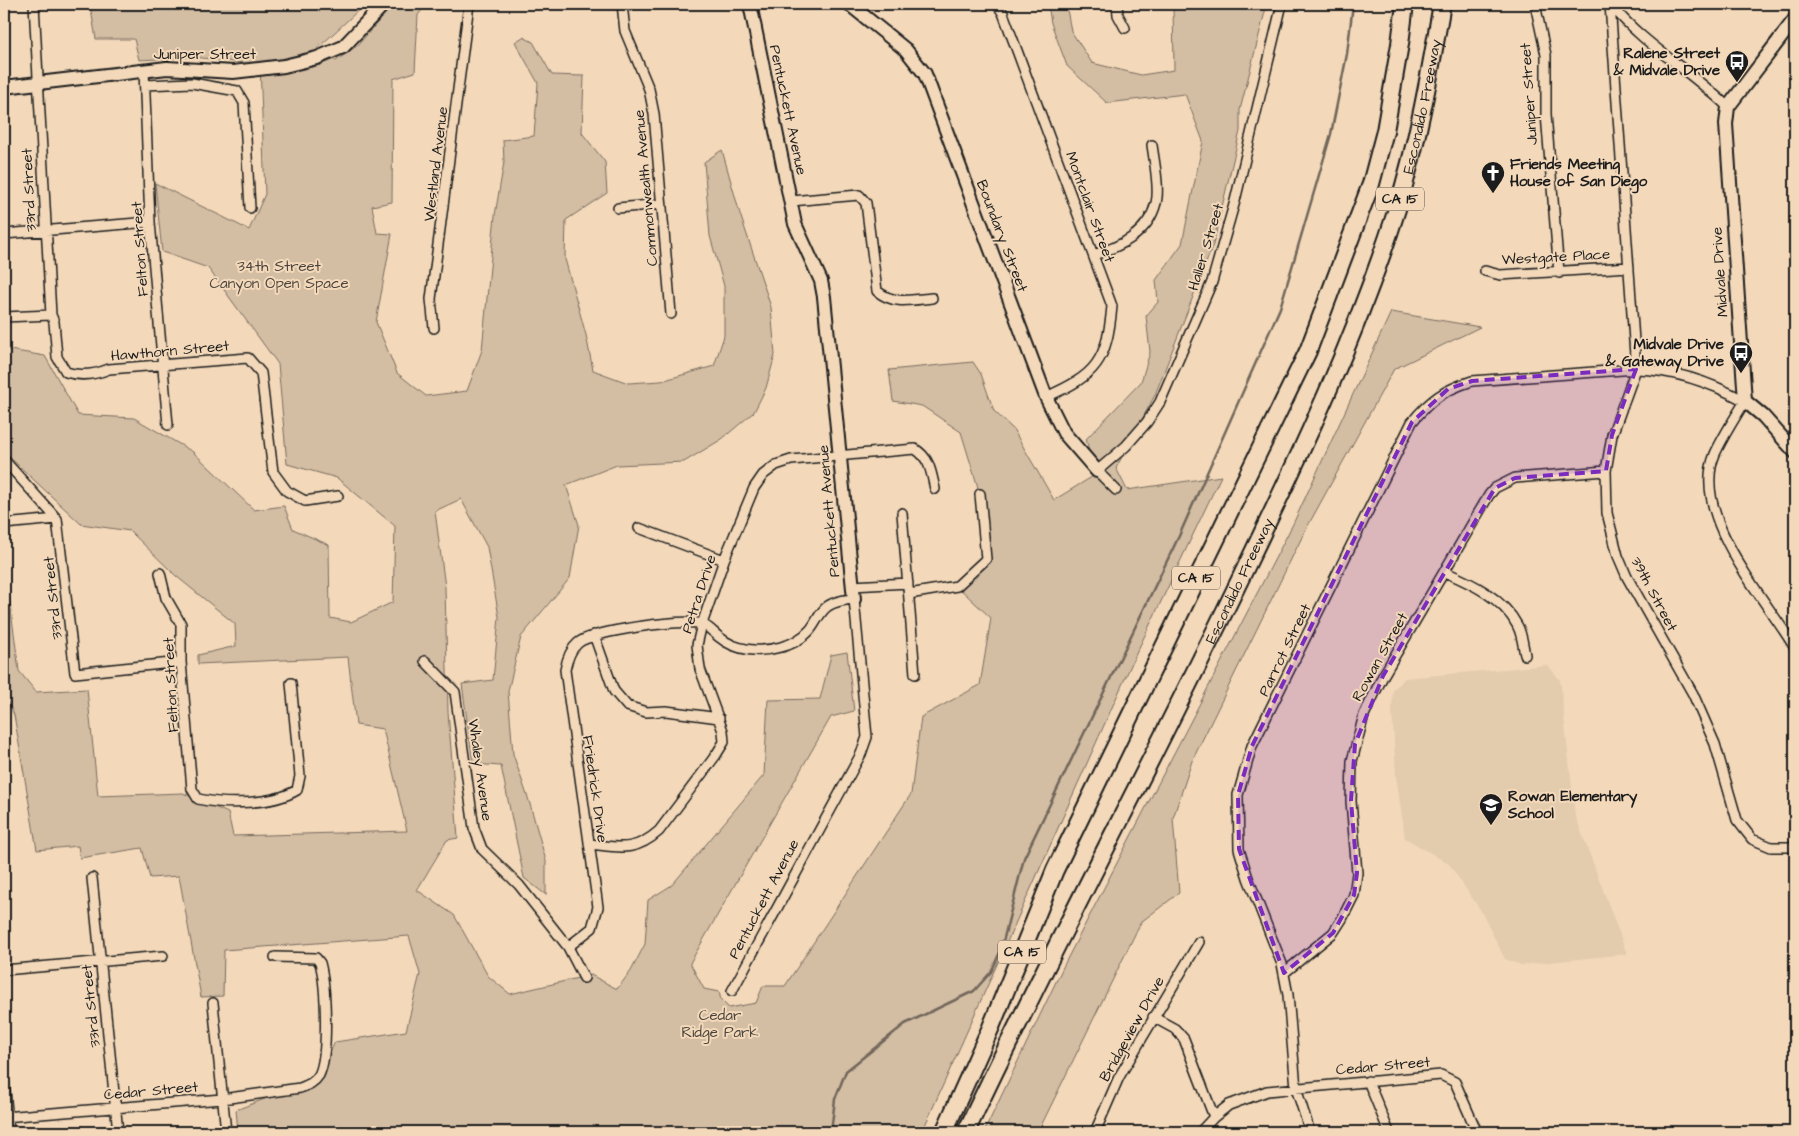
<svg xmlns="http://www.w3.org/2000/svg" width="1799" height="1136" font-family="'Architects Daughter',sans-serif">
	<rect width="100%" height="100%" fill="#f3d9ba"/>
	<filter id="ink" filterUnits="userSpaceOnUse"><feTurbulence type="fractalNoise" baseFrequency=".02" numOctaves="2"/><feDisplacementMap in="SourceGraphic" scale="10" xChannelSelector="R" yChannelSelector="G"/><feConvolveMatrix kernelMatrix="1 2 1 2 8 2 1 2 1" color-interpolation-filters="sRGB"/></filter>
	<g filter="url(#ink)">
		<path fill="#e3cbae" d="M1548 665 1560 680 1575 815 1627 954 1521 965 1505 959 1481 911 1449 864 1405 838 1396 776 1392 708 1393 690 1405 678Z"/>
		<path fill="#d3bda3" stroke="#786c60" d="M90 4H365L317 49 336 61 358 45 391 7 401 4H427L418 15 415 72 393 79 392 202 372 206 377 233 392 234 376 322 397 373 426 396 467 391 482 350 495 215 504 162 503 140 534 136 538 83 515 42 523 37 533 42 552 75 584 76 582 133 605 162 607 193 566 220 565 259 586 335 593 370 628 383 661 381 714 366 724 336V286L710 236 704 162 722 150 740 214 771 307 775 355 766 388 754 412 722 439 684 462 617 465 566 485 579 525 570 578 521 637 508 691 513 754 530 804 546 861V895L524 878 501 766 473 764 462 684 493 680 499 617 487 547 461 499 435 511 445 587 448 711 458 838 447 840 417 890 454 915 488 976 510 994 591 975 617 989 631 971 645 944 648 900 672 885 764 775 768 700 820 699 831 655 847 652 854 711 831 717 690 963 704 989 719 992 721 1000 729 1008 756 1003 763 986H785L911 794 921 717 980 685 991 618 957 586 986 559 980 494 961 432 922 406 893 401 889 370 973 362 981 374 994 411 1013 429 1054 500 1095 475 1086 439 1141 382 1150 352 1146 316 1158 302 1156 280 1182 244 1203 141 1185 94 1107 103 1067 66 1051 23 1048 4H1066L1071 31 1092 63 1141 75 1174 70 1173 4H1267L1240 110V131L1213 245 1155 395 1116 468 1127 490 1221 476 1135 656 922 1132H238L236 1110 272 1096 313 1087 335 1042 406 1031 420 974 409 936 224 950 223 996 201 997 179 876 150 878 142 848 80 858 78 846 37 850 14 715 4 694V594L9 595 19 671 36 692 87 689 98 796 183 793 228 813 233 836 407 831 383 729 356 725 348 657 198 664V655L236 646 235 624 176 576 130 531 81 524 4 452V349L45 356 78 415 134 418 193 452 254 510 284 506 293 529 329 545 330 618 351 622 393 602 395 526 337 478 287 464 278 364 208 268 162 252 155 183 249 230 265 194 260 65 193 57 139 60 134 39H96Z
			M1391 312 1480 327 1394 369 1305 531 1192 761 1173 818 1179 893 1141 922 1038 1132H984L1064 965 1293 524Z"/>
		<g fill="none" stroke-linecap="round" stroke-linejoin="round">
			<path stroke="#71665a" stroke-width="2.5" d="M831 1132 835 1099 846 1071 905 1024 974 991 991 972 1001 950 1024 858 1179 536 1280 308 1331 134 1347 54 1353 4"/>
			<g stroke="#1c1c1c" stroke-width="12">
				<path id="street" d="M34 4 51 315 54 322 57 357 66 372C81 377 94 375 109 369L248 358 261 373 273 472 287 491 305 501 338 496
					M622 4 625 31 649 89 654 114 671 314
					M997 4 1003 13 1112 306C1107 362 1096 375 1046 397
					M1117 4 1118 15 1125 28
					M1535 4 1546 55V114L1559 273
					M1610 4 1636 369 1612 435 1606 471 1607 513 1618 556 1627 577 1693 694 1715 744 1737 820 1752 839 1771 847H1795
					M1611 5C1644 45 1691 71 1728 107
					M144 70 150 222 168 425
					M145 85 192 83 237 91 244 103 250 208
					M791 201 859 195 866 203 877 291C894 305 911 300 932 298
					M618 208 661 204
					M4 234 150 222
					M1093 255C1120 247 1148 234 1156 203 1160 189 1154 160 1152 145
					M1485 271 1500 275 1629 267
					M4 317 51 315
					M434 328 431 299 469 4
					M4 460 57 519
					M1116 490 1097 471 1126 446 1147 422 1160 402 1212 282 1235 201 1282 4
					M902 513 915 674
					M57 519 75 673 181 662
					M4 524 57 519
					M639 528 724 560
					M1445 572C1471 583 1503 598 1517 625 1522 633 1523 646 1525 655
					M160 573 166 598 181 624V662L192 789 198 799C226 805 272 805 297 790L300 776 291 683
					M852 586 908 583
					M909 594 957 586 986 559 980 494
					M594 635 614 691 627 706 646 712 666 711 719 718
					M425 661 455 692 474 828 482 849 519 885 568 947 584 978
					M589 844C619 847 634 853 659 831L716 755 724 742 723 731 700 669 697 645 702 624 724 560 754 488 763 475 776 465 791 460 915 449C930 458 931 472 935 489
					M92 878 118 1132
					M568 947 592 928 598 907 565 670C567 659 570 650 578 643 592 631 684 618 701 624 707 625 714 633 719 637 736 651 760 653 781 647 791 645 803 638 810 630 817 622 819 612 828 606 835 601 845 600 854 599L867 737 861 754 732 991
					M4 970 163 956
					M1284 973 1333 933 1342 919 1354 895 1357 873 1351 801 1352 761 1364 715 1383 676 1489 495 1495 488 1515 478 1606 471
					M213 1003 226 1132
					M1153 1017 1175 1029 1184 1039 1214 1117
					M4 1080 9 1132
					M1368 1081 1389 1132
					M4 1117 222 1099 300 1088C308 1085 314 1083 319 1075 329 1055 326 985 320 963L316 958 275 957
					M1095 1132 1119 1077 1199 942
					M1200 1132 1214 1117 1229 1105 1267 1091 1441 1075 1455 1082 1477 1132
					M1310 1132 1296 1088 1288 995 1282 964 1248 878 1239 849 1238 795 1252 746 1412 422C1431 399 1444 390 1472 381L1636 369C1673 370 1712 383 1745 401 1735 418 1723 436 1715 454 1689 515 1766 599 1795 648"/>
			</g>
			<g stroke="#1c1c1c" stroke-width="16">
				<path id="secondary" d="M750 4 795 224 821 281 824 297 854 599
					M849 4 906 50 925 74 1046 397 1064 433 1097 471
					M1795 19 1728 107 1726 124 1745 401 1763 416 1795 452
					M4 87 167 68 233 72 284 66 317 58 343 47 384 4"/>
			</g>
			<g stroke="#1c1c1c" stroke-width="20">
				<g id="highway">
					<path d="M944 1132 991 1027 1055 870 1308 351 1371 184 1385 131 1400 44 1405 4"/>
					<path id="s1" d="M966 1132C1055 942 1155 757 1246 567 1303 449 1357 335 1397 209 1418 142 1430 72 1442 4"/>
				</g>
			</g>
			<use href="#street" stroke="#f3d9ba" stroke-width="9"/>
			<use href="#secondary" stroke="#f3d9ba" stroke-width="12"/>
			<use href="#highway" stroke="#f3d9ba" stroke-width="16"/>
		</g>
	</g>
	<path fill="#7b2cbf" fill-opacity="0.2" stroke="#7b2cbf" stroke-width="4" stroke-dasharray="10 6" stroke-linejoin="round" d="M1636 369 1612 435 1606 471 1515 478 1495 488 1383 676 1355 744 1351 801 1357 873 1354 895 1333 933 1284 973 1239 849 1238 795 1252 746 1412 422 1448 389 1472 381Z"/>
	<defs>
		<g id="bus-pin" transform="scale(1.25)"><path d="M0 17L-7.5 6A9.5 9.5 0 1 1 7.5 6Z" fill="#1c1c1c" stroke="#f3d9ba"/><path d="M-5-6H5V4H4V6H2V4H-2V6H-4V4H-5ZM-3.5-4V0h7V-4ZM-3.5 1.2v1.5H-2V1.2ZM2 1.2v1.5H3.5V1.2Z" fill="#fff"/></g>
		<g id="church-pin" transform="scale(1.25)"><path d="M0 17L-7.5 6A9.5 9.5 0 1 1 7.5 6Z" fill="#1c1c1c" stroke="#f3d9ba"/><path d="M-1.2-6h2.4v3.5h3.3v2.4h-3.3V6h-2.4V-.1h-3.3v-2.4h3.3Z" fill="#fff"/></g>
		<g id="school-pin" transform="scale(1.25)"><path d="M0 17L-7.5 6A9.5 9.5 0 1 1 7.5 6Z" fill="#1c1c1c" stroke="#f3d9ba"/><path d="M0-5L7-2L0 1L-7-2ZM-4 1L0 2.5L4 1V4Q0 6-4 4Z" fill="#fff"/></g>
	</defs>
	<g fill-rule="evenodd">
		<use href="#bus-pin" x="1737" y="62"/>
		<use href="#church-pin" x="1493" y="173"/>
		<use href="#bus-pin" x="1741" y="353"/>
		<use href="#school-pin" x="1491" y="805"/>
	</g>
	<g text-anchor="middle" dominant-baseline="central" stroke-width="4" stroke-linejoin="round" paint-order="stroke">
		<g fill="#f3d9ba" stroke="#5c554b" stroke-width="1">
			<rect x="1376" y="187.5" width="48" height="23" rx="4"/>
			<rect x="1172" y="566.5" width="48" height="23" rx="4"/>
			<rect x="998" y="940.5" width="48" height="23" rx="4"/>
		</g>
		<g font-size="14" font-weight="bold" fill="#1c1c1c">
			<text x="1400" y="199">CA 15</text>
			<text x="1196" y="578">CA 15</text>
			<text x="1022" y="952">CA 15</text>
		</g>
		<g font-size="15" font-weight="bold" fill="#1c1c1c" stroke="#f3d9ba" text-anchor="end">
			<text x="1720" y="53">Ralene Street<tspan x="1720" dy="17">&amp; Midvale Drive</tspan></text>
			<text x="1510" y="164" text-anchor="start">Friends Meeting<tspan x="1510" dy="17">House of San Diego</tspan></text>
			<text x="1724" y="344">Midvale Drive<tspan x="1724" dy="17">&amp; Gateway Drive</tspan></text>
			<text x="1508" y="796" text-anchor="start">Rowan Elementary<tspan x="1508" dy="17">School</tspan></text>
		</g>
		<g font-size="15" fill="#1c1c1c" stroke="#f3d9ba">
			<text x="205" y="54">Juniper Street</text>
			<text transform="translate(1529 94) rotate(-94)">Juniper Street</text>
			<text stroke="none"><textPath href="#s1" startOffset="1125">Escondido Freeway</textPath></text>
			<text transform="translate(788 110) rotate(78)">Pentuckett Avenue</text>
			<text transform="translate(436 164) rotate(-83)">Westland Avenue</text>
			<text transform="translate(646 188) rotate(-95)">Commonwealth Avenue</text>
			<text transform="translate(29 190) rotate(-93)">33rd Street</text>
			<text transform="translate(1090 207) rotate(70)">Montclair Street</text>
			<text transform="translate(1002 236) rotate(69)">Boundary Street</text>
			<text transform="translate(1206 247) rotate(-73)">Haller Street</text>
			<text transform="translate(140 249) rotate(-94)">Felton Street</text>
			<text transform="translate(1556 257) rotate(-3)">Westgate Place</text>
			<text transform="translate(1720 272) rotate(-94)">Midvale Drive</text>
			<text transform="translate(170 351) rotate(-5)">Hawthorn Street</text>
			<text transform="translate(829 511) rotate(-95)">Pentuckett Avenue</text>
			<text stroke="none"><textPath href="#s1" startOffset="615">Escondido Freeway</textPath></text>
			<text transform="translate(699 594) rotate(-72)">Petra Drive</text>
			<text transform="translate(1654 594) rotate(62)">39th Street</text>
			<text transform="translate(53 598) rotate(-96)">33rd Street</text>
			<text transform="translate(1285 650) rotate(-64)">Parrot Street</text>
			<text transform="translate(1380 657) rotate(-61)">Rowan Street</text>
			<text transform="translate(171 685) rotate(-93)">Felton Street</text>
			<text transform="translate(480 770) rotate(82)">Whaley Avenue</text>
			<text transform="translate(595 789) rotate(82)">Friedrick Drive</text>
			<text transform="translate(764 899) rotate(-62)">Pentuckett Avenue</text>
			<text transform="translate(91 1006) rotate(-96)">33rd Street</text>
			<text transform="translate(1132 1029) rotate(-61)">Bridgeview Drive</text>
			<text transform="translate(1383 1066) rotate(-5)">Cedar Street</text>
			<text transform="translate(151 1091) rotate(-5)">Cedar Street</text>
		</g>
		<g font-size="15" fill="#4a443e" stroke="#f3d9ba">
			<text x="279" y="266">34th Street<tspan x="279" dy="17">Canyon Open Space</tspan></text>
			<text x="720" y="1015">Cedar<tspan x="720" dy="17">Ridge Park</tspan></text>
		</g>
	</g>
	<rect width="1799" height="1136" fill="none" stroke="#f3d9ba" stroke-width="20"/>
	<rect x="10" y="10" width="1779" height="1116" fill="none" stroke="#1c1c1c" stroke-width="2" filter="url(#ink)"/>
</svg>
